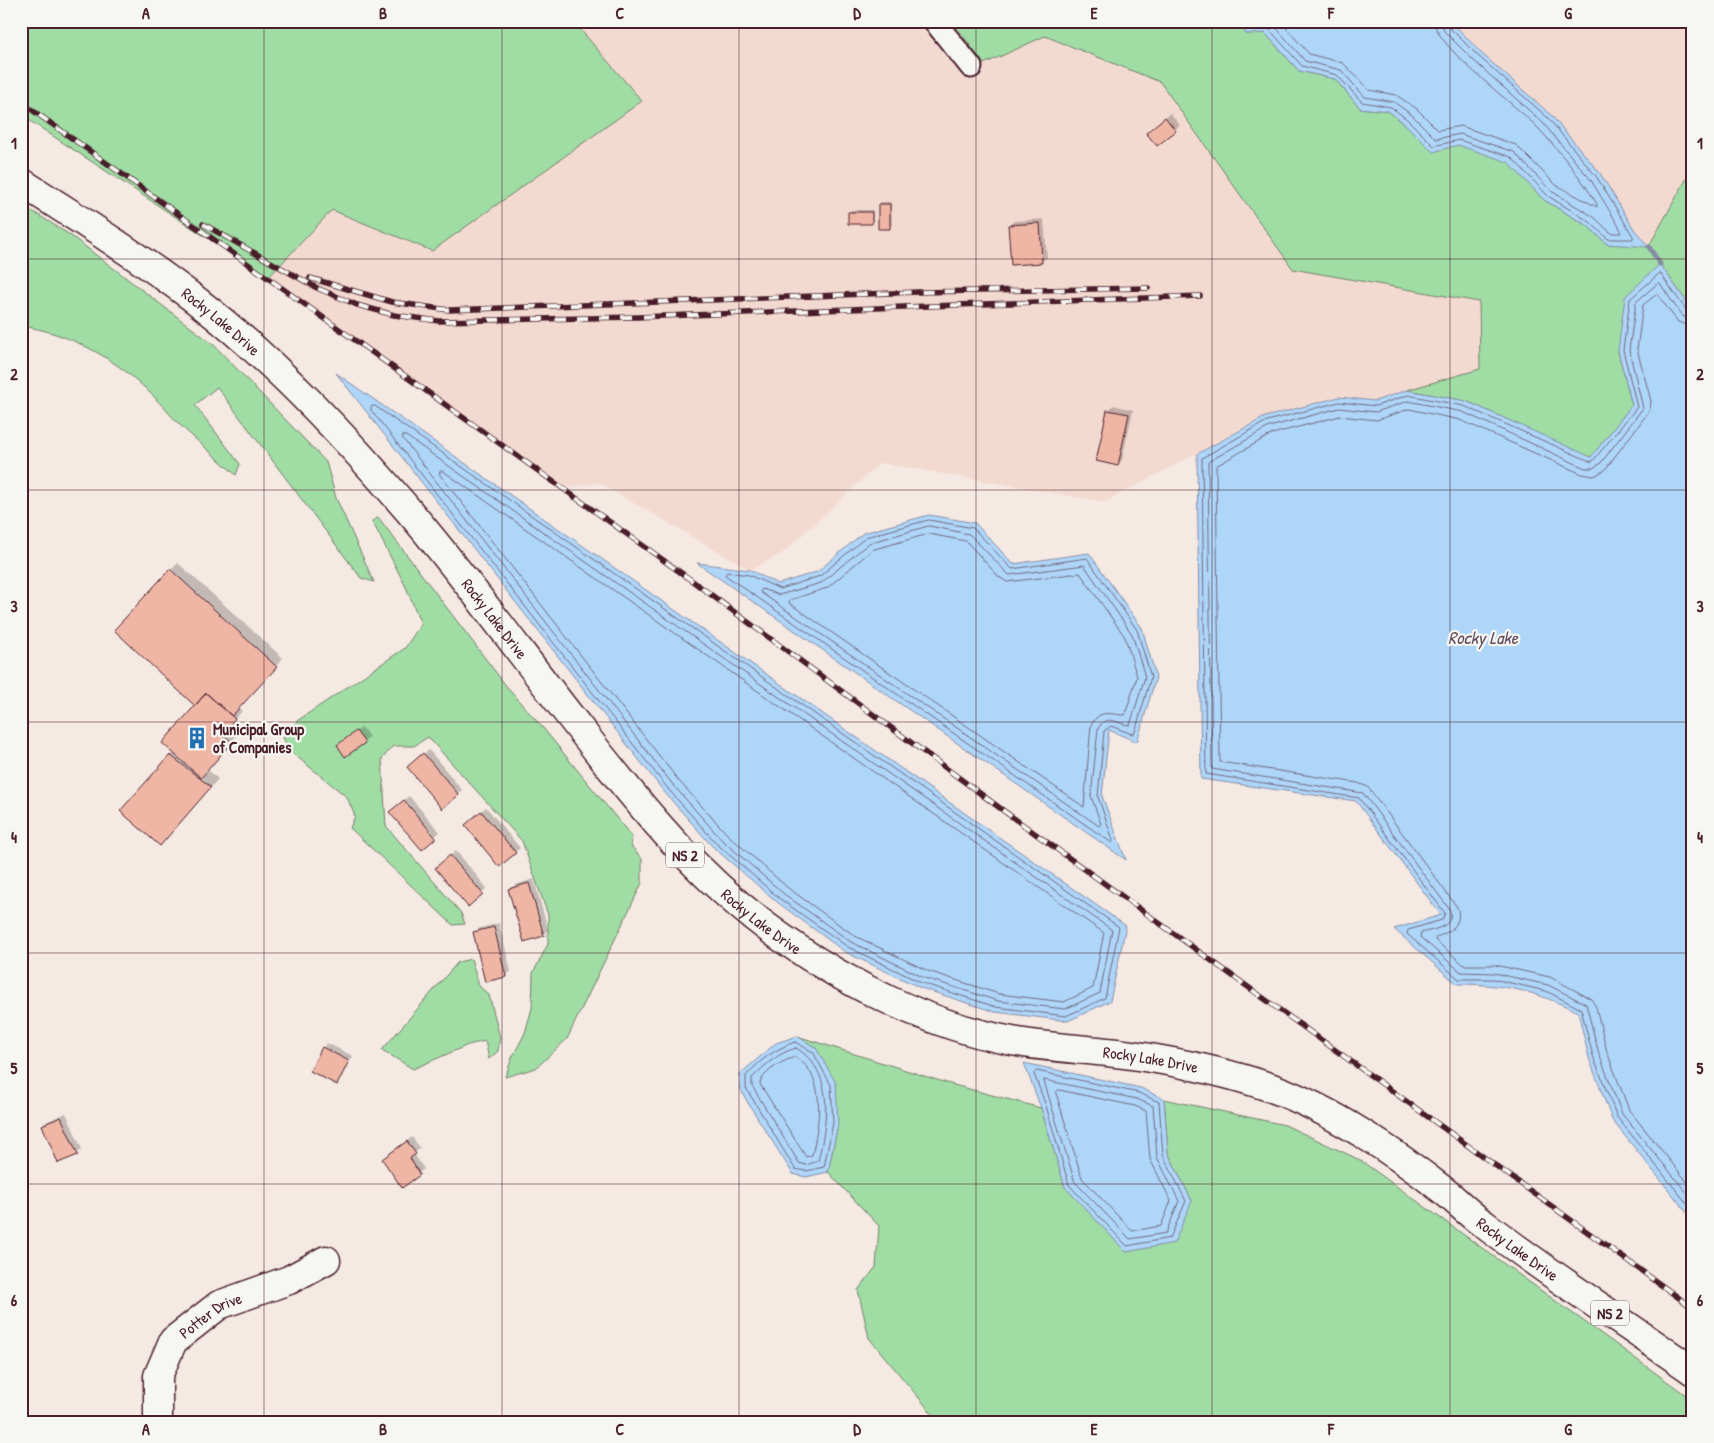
<svg xmlns="http://www.w3.org/2000/svg" width="1714" height="1443" font-family="'Patrick Hand',sans-serif">
	<rect width="100%" height="100%" fill="#f5e9e3"/>
	<filter id="ink" filterUnits="userSpaceOnUse"><feTurbulence type="fractalNoise" baseFrequency=".02" numOctaves="2"/><feDisplacementMap in="SourceGraphic" scale="10" xChannelSelector="R" yChannelSelector="G"/><feConvolveMatrix kernelMatrix="1 2 1 2 8 2 1 2 1" color-interpolation-filters="sRGB"/></filter>
	<g filter="url(#ink)">
		<path fill="#f3dad1" d="M573 21H952L985 64 1045 36 1160 82 1293 269 1479 302 1480 369 1375 401 1338 397 1265 417 1105 502 880 463 783 553 750 570 599 483 567 488 268 278 332 210 432 251 642 101Z
			M1451 21H1693V167L1649 247 1480 52Z"/>
		<path fill="#9fdda5" stroke="#747e68" d="M21 21H573L642 101 432 251 332 210 268 278 21 115Z
			M952 21H1241L1246 34 1265 33 1299 71 1335 79 1360 108 1388 111 1405 124 1509 162 1544 200 1588 226 1607 244 1649 246 1693 167V311L1660 264 1618 351 1632 405 1591 458 1466 401 1407 390 1480 369 1479 302 1293 269 1160 82 1045 36 984 64Z
			M21 204 70 235 214 345 326 462 336 498 374 582 361 578 217 387 195 405 240 464 236 475C218 459 200 443 182 427 169 414 158 400 145 388 112 357 67 332 21 326Z
			M378 517 510 691 543 728 632 837 631 846 642 859V883L567 1039 536 1068 505 1077 512 1058 525 1033 532 1008 533 973 548 944V915L522 841 428 737 414 746H393L382 759 386 826 461 913 465 924 453 925 350 828 355 816 347 797 291 752 283 738 297 721 405 648 421 624 406 587 372 521Z
			M471 959 479 986 489 995 500 1037 498 1051 489 1059 485 1041 468 1045 413 1069 382 1050 458 962Z
			M797 1036 950 1084 1041 1108 1065 1187 1192 1201 1168 1153 1164 1099 1285 1125 1360 1160 1693 1400V1422H939L869 1338 858 1290 876 1267 879 1226 828 1172 838 1124 816 1048Z"/>
		<path fill="#aed6f9" stroke="#868da7" d="M1241 21H1451L1480 52 1551 115 1600 173 1634 229 1649 247 1607 244 1588 226 1544 200 1508 162 1458 145 1433 152 1405 124 1388 111 1360 108 1335 79 1299 71 1265 33 1246 34Z
			M1660 264 1693 311V1220L1612 1120 1589 1058 1578 1012C1536 991 1504 984 1457 984L1394 929 1441 915 1356 801 1201 779 1197 454 1265 417 1339 397 1375 401 1407 390 1466 401 1591 457 1632 405 1618 351 1625 297Z
			M336 373 1126 926 1110 1001 1068 1021 995 1012 921 988 845 952 777 902 713 847 665 793Z
			M929 515 975 523 1013 564 1089 553 1142 628 1156 677 1137 742 1109 730 1102 796 1126 860 697 563 750 570 778 584 817 572 863 533Z
			M797 1036 816 1048 836 1083 838 1124 828 1172 806 1177 793 1174 748 1103 741 1090 740 1074 776 1043Z
			M1024 1063 1141 1088 1164 1099 1168 1153 1192 1201 1174 1243 1126 1252 1065 1187 1041 1108Z"/>
		<path fill="#0003" d="M1170 113 1180 125 1157 145 1152 128Z
			M881 202H891L892 225 889 227 879 204Z
			M851 210H873V221L871 223 849 212Z
			M1044 219 1047 257 1042 261 1012 263 1009 226 1014 221Z
			M1113 405 1133 410 1122 460 1118 465 1098 460 1109 410Z
			M178 563 283 658 238 708 242 711 229 726 238 734 208 770 218 779 167 837 171 756 175 752 196 706 171 570Z
			M362 727 369 737 346 755 338 745Z
			M429 750 462 790 458 794 413 763Z
			M409 796 440 832 422 848 396 807Z
			M486 807 520 848 515 852 471 820Z
			M456 851 487 888 469 905 442 863Z
			M534 879 548 930 543 935 510 889 515 885Z
			M499 923 511 971 506 976 486 980 475 932 480 928Z
			M327 1043 353 1056 337 1083 323 1048Z
			M66 1113 82 1149 77 1154 44 1125 48 1121Z
			M412 1137 420 1148 414 1154 424 1169 402 1186 383 1159Z"/>
		<g fill="none" stroke-linecap="round" stroke-linejoin="round">
			<path stroke="#72687d" stroke-width="1" d="M1246 21 1250 28 1269 29 1302 66 1337 75 1362 102 1391 107 1408 120 1434 146 1459 140 1511 157 1548 196 1590 222 1608 239H1633V236L1596 176 1548 118 1477 55 1449 27 1447 21
				M1253 21 1267 22 1273 24 1305 61 1341 70 1365 97 1394 102 1412 115 1436 139 1460 134 1514 152 1551 191 1594 217 1611 233H1621V230L1591 180 1543 123 1472 59 1444 31 1441 21
				M1280 21 1309 54 1343 63 1369 90 1396 95 1417 109 1438 130 1461 126 1516 145 1556 185 1597 207V204C1581 177 1560 152 1539 129 1519 107 1435 47 1434 21
				M1693 314 1687 311 1660 273 1630 299 1623 350 1637 407 1592 462 1464 406 1408 395 1376 406 1339 402 1267 421 1202 458 1206 774 1359 798 1445 913 1442 920 1408 930 1407 934 1459 979H1493L1546 991 1581 1009 1593 1056 1617 1117 1693 1211
				M1693 320 1682 316 1659 282 1636 302 1629 350 1643 408 1600 464 1593 468H1585L1463 412 1408 401 1376 412 1339 408 1269 427 1208 462 1212 769 1363 793 1450 910C1454 928 1434 929 1421 933L1420 937 1461 972 1494 973 1548 985 1586 1004 1599 1054 1622 1114 1693 1200
				M1693 327 1678 322 1657 294 1643 305 1637 349 1651 401 1650 410 1604 471 1594 476 1582 474 1460 420 1409 409 1377 420 1340 416 1272 434 1216 466 1220 762 1358 783 1368 787 1457 907C1463 925 1450 932 1436 937L1435 940 1464 965H1495L1550 977 1591 999 1596 1007 1607 1052 1629 1110 1693 1189
				M375 406 1119 927 1105 998 1066 1016 996 1007 922 983 848 947 780 899 717 844 669 790 371 410V407Z
				M403 436H406L1112 930 1100 993 1065 1009 998 1001 925 978 851 942 784 894 721 839 674 786 403 439Z
				M440 471H443L1104 933 1093 988 1064 1002 999 994 928 971 855 936 788 888 727 834 679 781 440 475Z
				M929 520 973 528 1012 569 1087 558 1137 630 1151 677 1135 732 1132 734 1111 726 1104 731 1098 797 1113 840 1112 843 725 575 727 572 749 575 780 589 820 576 866 537Z
				M929 526 969 534 1009 575 1084 565 1132 634 1145 677 1130 725C1118 725 1106 712 1098 729L1091 796 1101 824 1099 826 760 592 762 589 779 595 821 583 869 543Z
				M929 534 966 541 999 577 1007 582 1080 573 1125 637 1137 677 1125 715C1111 715 1100 708 1091 725L1084 807 789 603 790 600 827 588 872 550Z
				M795 1042 813 1052 831 1085 833 1123 824 1167 806 1171 795 1169 746 1088V1076C760 1060 775 1049 795 1042Z
				M796 1048C836 1072 827 1123 818 1161L806 1165 799 1163 752 1086V1078C765 1065 778 1053 796 1048Z
				M795 1057C828 1076 819 1125 812 1155L806 1157 760 1084C762 1072 784 1060 795 1057Z
				M1037 1071 1139 1093 1159 1102 1163 1155 1186 1201 1170 1238 1127 1246 1069 1185 1046 1106 1034 1074Z
				M1044 1080 1137 1099 1153 1106 1157 1157 1179 1201 1166 1233 1130 1239 1075 1182Z
				M1059 1090 1135 1106 1146 1111 1150 1159 1171 1201 1161 1226 1132 1231 1082 1178 1056 1093Z"/>
			<path stroke="#868da7" stroke-width="5" d="M1649 247 1660 264"/>
		</g>
		<path fill="#efb6a6" stroke="#4a1f2b" d="M1165 117 1176 131 1157 146 1146 133Z
			M878 204H890V229H878Z
			M848 212H872V224H848Z
			M1040 223 1042 263 1011 265 1008 225Z
			M1107 410 1129 414 1118 466 1096 461Z
			M170 569 277 667 232 716 206 693 195 706 114 630Z
			M206 693 235 719 222 734 232 742 201 778 162 743Z
			M356 731 365 743 345 757 337 745Z
			M423 753 459 795 442 809 407 767Z
			M170 755 211 787 160 846 120 811Z
			M404 800 436 838 422 850 389 812Z
			M481 811 516 853 499 867 465 825Z
			M450 855 483 894 468 907 435 868Z
			M529 883 544 936 524 942 508 889Z
			M494 927 506 977 485 982 473 932Z
			M322 1047 349 1061 337 1085 310 1071Z
			M61 1117 78 1155 58 1163 42 1125Z
			M407 1141 416 1154 410 1158 420 1175 402 1188 382 1159Z"/>
		<g fill="none" stroke-linecap="round" stroke-linejoin="round">
			<g stroke="#4a1f2b" stroke-width="25">
				<path id="street" d="M934 21 971 67"/>
			</g>
			<g stroke="#4a1f2b" stroke-width="31">
				<g id="secondary">
					<path id="s1" d="M158 1422V1376L173 1341 219 1305 289 1280 326 1260"/>
				</g>
			</g>
			<g stroke="#4a1f2b" stroke-width="31">
				<g id="primary">
					<path id="s2" d="M21 182C81 220 141 258 197 301 276 362 349 441 414 517 473 587 527 662 584 734 643 810 702 882 782 938 848 985 932 1026 1012 1041 1054 1049 1097 1049 1138 1056 1183 1063 1229 1073 1272 1088 1330 1109 1396 1153 1444 1191 1458 1202 1470 1215 1485 1225 1552 1276 1623 1322 1693 1371"/>
				</g>
			</g>
			<use href="#street" stroke="#f6f6f2" stroke-width="21"/>
			<use href="#secondary" stroke="#f6f6f2" stroke-width="28"/>
			<use href="#primary" stroke="#f6f6f2" stroke-width="28"/>
			<g stroke="#4a1f2b" stroke-width="5.5">
				<path id="rail" d="M21 102 687 577 1008 814 1693 1308
					M203 224 317 288 357 305 394 315 439 321 637 317 1200 296
					M310 278 392 302 449 310 918 292 1148 288"/>
			</g>
			<use href="#rail" stroke="#f6f6f2" stroke-width="4" stroke-dasharray="11" stroke-linecap="butt"/>
		</g>
	</g>
	<path fill="none" stroke="#4a1f2b" stroke-width="1" stroke-opacity="0.55" d="M264 21V1422M502 21V1422M739 21V1422M976 21V1422M1212 21V1422M1450 21V1422M21 259H1693M21 490H1693M21 722H1693M21 953H1693M21 1184H1693"/>
	<defs>
		<g id="building-bare" transform="scale(1.725)"><path d="M-4-6H4V6H1V3H-1V6H-4ZM-2.5-4.3h1.7v1.8h-1.7ZM.8-4.3h1.7v1.8H.8ZM-2.5-1h1.7V.8h-1.7ZM.8-1h1.7V.8H.8Z" fill="#1f6fb2" stroke="#f6f6f2" stroke-width="2.5" paint-order="stroke"/></g>
	</defs>
	<g fill-rule="evenodd">
		<use href="#building-bare" x="197" y="738"/>
	</g>
	<g text-anchor="middle" dominant-baseline="central" stroke-width="4.5" stroke-linejoin="round" paint-order="stroke">
		<g fill="#f6f6f2" stroke="#7e6067" stroke-width="1">
			<rect x="666" y="842.5" width="38" height="25" rx="4"/>
			<rect x="1591" y="1300.5" width="38" height="25" rx="4"/>
		</g>
		<g font-size="15" font-weight="bold" fill="#4a1f2b">
			<text x="685" y="855">NS 2</text>
			<text x="1610" y="1313">NS 2</text>
		</g>
		<g font-size="16" fill="#4a1f2b" stroke="#f6f6f2">
			<text stroke="none"><textPath href="#s2" startOffset="244">Rocky Lake Drive</textPath></text>
			<text stroke="none"><textPath href="#s2" startOffset="649">Rocky Lake Drive</textPath></text>
			<text stroke="none"><textPath href="#s2" startOffset="1054">Rocky Lake Drive</textPath></text>
			<text stroke="none"><textPath href="#s2" startOffset="1474">Rocky Lake Drive</textPath></text>
			<text stroke="none"><textPath href="#s2" startOffset="1894">Rocky Lake Drive</textPath></text>
			<text stroke="none"><textPath href="#s1" startOffset="130">Potter Drive</textPath></text>
		</g>
		<g font-size="16" font-weight="bold" fill="#4a1f2b" stroke="#f6f6f2" text-anchor="start">
			<text x="213" y="729">Municipal Group<tspan x="213" dy="18">of Companies</tspan></text>
		</g>
		<g font-size="18" font-style="italic" fill="#634d5e" stroke="#f6f6f2">
			<text x="1483" y="637">Rocky Lake</text>
		</g>
	</g>
	<rect width="1714" height="1443" fill="none" stroke="#f6f6f2" stroke-width="55"/>
	<rect x="28" y="28" width="1658" height="1388" fill="none" stroke="#4a1f2b" stroke-width="2"/>
	<g font-size="16" text-anchor="middle" font-weight="bold" fill="#4a1f2b">
		<text x="146" y="19">A</text>
		<text x="383" y="19">B</text>
		<text x="620" y="19">C</text>
		<text x="857" y="19">D</text>
		<text x="1094" y="19">E</text>
		<text x="1331" y="19">F</text>
		<text x="1568" y="19">G</text>
		<text x="14" y="149">1</text>
		<text x="1700" y="149">1</text>
		<text x="14" y="380">2</text>
		<text x="1700" y="380">2</text>
		<text x="14" y="612">3</text>
		<text x="1700" y="612">3</text>
		<text x="14" y="843">4</text>
		<text x="1700" y="843">4</text>
		<text x="14" y="1074">5</text>
		<text x="1700" y="1074">5</text>
		<text x="14" y="1306">6</text>
		<text x="1700" y="1306">6</text>
		<text x="146" y="1435">A</text>
		<text x="383" y="1435">B</text>
		<text x="620" y="1435">C</text>
		<text x="857" y="1435">D</text>
		<text x="1094" y="1435">E</text>
		<text x="1331" y="1435">F</text>
		<text x="1568" y="1435">G</text>
	</g>
</svg>
